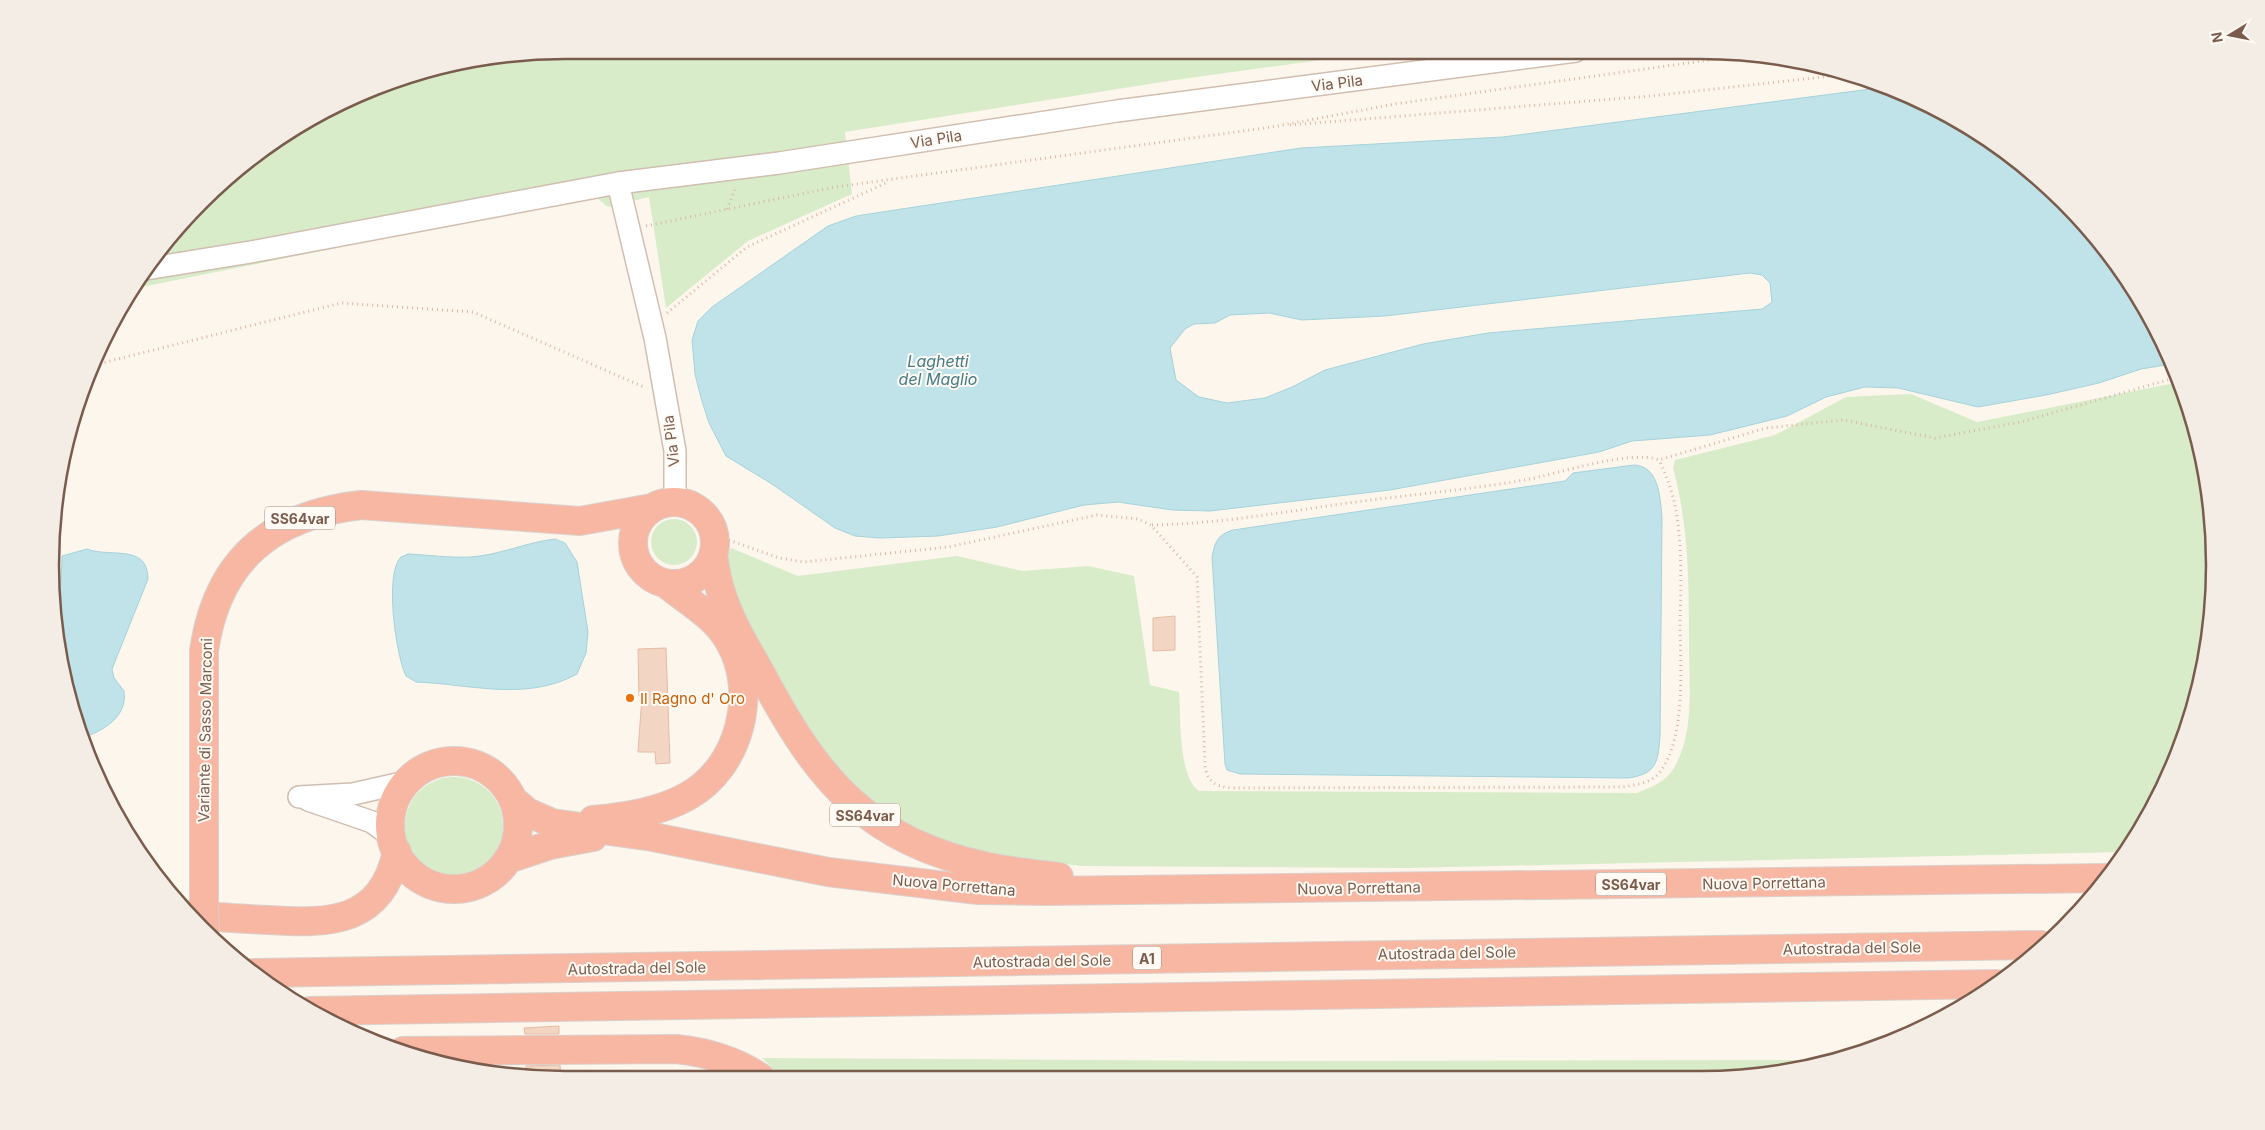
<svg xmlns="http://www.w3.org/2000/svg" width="2265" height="1130" font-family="Inter,sans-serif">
	<rect width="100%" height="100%" fill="#fdf6ec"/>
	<path fill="#d8ecc9" d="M565 50 1385 51 1175 80 845 132 852 194 748 241 666 308 649 197 608 207 598 199 584 198 132 289 178 226 251 157 308 119 399 77 465 60Z
		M2180 382 2188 399 2199 446 2212 553 2214 598 2198 698 2162 793 2122 852 1407 868 1083 866 990 857 910 828 870 805 803 728 735 600 728 573V555L731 548 798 576 957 556 1022 571 1088 566 1134 576 1150 685 1179 692C1181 717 1178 777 1199 791L1637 793C1651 787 1666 782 1674 768 1695 731 1689 686 1689 645 1689 585 1689 526 1673 468L1675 460 1775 435 1846 397 1911 394 1977 422Z
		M651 542a23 23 0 1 1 46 0a23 23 0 1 1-46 0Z
		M405 826a49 49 0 1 1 98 0a49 49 0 1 1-98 0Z
		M762 1058 1251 1061 1827 1060 1767 1076 783 1078Z"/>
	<path fill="#bfe3e8" stroke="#a5d3da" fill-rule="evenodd" d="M1886 87 1928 103 2013 156 2087 225 2146 307 2172 364 2141 369 2099 383 2046 395 1978 407 1898 388 1865 387 1826 397 1787 416 1710 435 1632 441 1599 452 1390 490 1210 511 1172 510 1118 502 1084 505 997 527 938 536 880 538 855 536 835 528 772 484 726 456 709 423 701 398 695 374 692 340 698 321 712 307 828 226 856 216 1301 148 1503 137ZM1750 273 1762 275 1770 283 1772 302 1762 309 1488 333 1423 344 1325 370 1292 387 1265 398 1227 403 1199 397 1176 380 1170 348 1185 329 1194 324 1215 323 1230 315 1269 313 1302 320 1385 316Z
		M1634 465C1659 466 1660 497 1662 517L1660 736C1658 762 1657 774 1628 778L1240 774 1227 770 1225 764 1212 557C1215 542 1217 535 1233 530L1565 481 1573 473Z
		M555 539 565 543 577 562 588 632 586 653 577 674C526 702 470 684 416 682L406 676C396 656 384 573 401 557L408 554C429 555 450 558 471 557 500 555 527 542 555 539Z
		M87 549C110 558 148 543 148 579L112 669 114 678 124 691C128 717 103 731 82 738 62 683 55 641 53 583L61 581 62 556Z"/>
	<path fill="#f3d5c3" stroke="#e6bba3" d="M1175 616V650L1153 651V618Z
		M666 648 670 763 656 764 655 752H638L642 696H639L638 649Z
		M559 1026V1034H525L524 1028Z
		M560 1065 561 1079 526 1078V1066Z"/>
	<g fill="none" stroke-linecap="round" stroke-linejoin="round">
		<g stroke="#d1beb0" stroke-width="24">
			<path id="minor" d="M618 183 655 338 675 451V501
				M146 269 256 251 618 183 779 163 1117 111 1576 51
				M299 797 353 794 406 782
				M308 800 372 822 391 836"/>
		</g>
		<g stroke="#dad1cd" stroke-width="30">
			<path id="highway" d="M633 543a41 41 0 1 1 82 0a41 41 0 1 1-82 0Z
				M713 555C715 568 717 580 721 592 730 623 750 653 765 681 820 783 869 841 988 867 1011 872 1036 874 1059 877
				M390 825a64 64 0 1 1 128 0a64 64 0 1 1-128 0Z
				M513 800 527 812 552 823 653 837 828 872 978 890 1046 891 2105 878
				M593 820C625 817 660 812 688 796 740 767 759 692 729 641 715 616 687 601 665 583
				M508 859 550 845 593 837
				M204 905V651C217 560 272 515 361 505L580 521 652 508
				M189 915C216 917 243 919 269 920 331 924 381 923 397 852
				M254 973 2041 945
				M310 1011 1996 984
				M403 1051 676 1049C706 1052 736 1061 761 1078"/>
		</g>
		<path stroke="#d9b8a5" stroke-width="3" stroke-dasharray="1 4" stroke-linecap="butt" d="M1290 125 1651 96 1850 74
			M727 209 736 187
			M646 226 835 187 1272 127 1395 104 1752 54
			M667 313 747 247 888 182
			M90 366 341 303 473 312 646 388
			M1152 525C1218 524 1282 512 1348 503 1407 495 1466 490 1525 480 1558 474 1630 449 1659 460L1766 428 1843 420 1935 438 2021 422 2178 377
			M729 540 779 558 804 562 948 547 1097 515 1138 519 1151 525 1197 577 1205 765C1207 782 1215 786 1231 788L1623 787C1635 785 1652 783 1660 772 1687 736 1680 663 1680 620 1681 585 1682 551 1677 517 1674 496 1668 479 1659 460"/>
		<use href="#minor" stroke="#fff" stroke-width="21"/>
		<use href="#highway" stroke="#f7b7a3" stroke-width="28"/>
		<g stroke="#dad1cd" stroke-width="30" stroke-linecap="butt">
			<path id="highway-bridge" d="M204 905 205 932"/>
		</g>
		<use href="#highway-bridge" stroke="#f7b7a3" stroke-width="28"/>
	</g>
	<circle fill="#e8710a" stroke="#fffaf3" stroke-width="2" cx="630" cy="698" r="5"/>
	<g text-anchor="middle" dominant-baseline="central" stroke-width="4" stroke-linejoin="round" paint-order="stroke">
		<g fill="#fffaf3" stroke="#a28b7f" stroke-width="1">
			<rect x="265" y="506.5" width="70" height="23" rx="4"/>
			<rect x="830" y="803.5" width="70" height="23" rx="4"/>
			<rect x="1596" y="872.5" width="70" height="23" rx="4"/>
			<rect x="1133" y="946.5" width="28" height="23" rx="4"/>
		</g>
		<g font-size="14" font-weight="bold" fill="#7a5c4d">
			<text x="300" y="518">SS64var</text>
			<text x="865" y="815">SS64var</text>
			<text x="1631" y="884">SS64var</text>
			<text x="1147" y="958">A1</text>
		</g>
		<g font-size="15" fill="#7a5c4d" stroke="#fffaf3">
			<text transform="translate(1337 83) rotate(-7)">Via Pila</text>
			<text transform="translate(936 139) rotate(-9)">Via Pila</text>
			<text transform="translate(671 441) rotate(-97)">Via Pila</text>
			<text transform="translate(205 730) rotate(-89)">Variante di Sasso Marconi</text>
			<text transform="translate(1764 883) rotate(-1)">Nuova Porrettana</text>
			<text transform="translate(954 885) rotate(5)">Nuova Porrettana</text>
			<text transform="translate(1359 888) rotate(-1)">Nuova Porrettana</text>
			<text transform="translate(1852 948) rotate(-1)">Autostrada del Sole</text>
			<text transform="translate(1447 953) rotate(-1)">Autostrada del Sole</text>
			<text transform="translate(1042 961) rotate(-1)">Autostrada del Sole</text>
			<text transform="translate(637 968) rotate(-1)">Autostrada del Sole</text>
		</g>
		<g font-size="15" fill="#c56008" stroke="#fffaf3" text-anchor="start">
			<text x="640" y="698">Il Ragno d' Oro</text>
		</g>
		<g font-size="16" font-style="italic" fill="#437c86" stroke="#fffaf3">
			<text x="938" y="361">Laghetti<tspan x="938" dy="18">del Maglio</tspan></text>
		</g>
	</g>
	<path d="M0 0H2265V1130H0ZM565 59H1700A506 506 0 0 1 2206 565V565A506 506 0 0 1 1700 1071H565A506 506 0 0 1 59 565V565A506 506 0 0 1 565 59Z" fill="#f4ede6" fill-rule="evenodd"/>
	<path fill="none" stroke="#7a5c4d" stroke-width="2.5" d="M565 59H1700A506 506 0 0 1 2206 565V565A506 506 0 0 1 1700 1071H565A506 506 0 0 1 59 565V565A506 506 0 0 1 565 59Z"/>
	<g transform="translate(2230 35) rotate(260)" stroke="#fffaf3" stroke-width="4" paint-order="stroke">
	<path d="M0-4L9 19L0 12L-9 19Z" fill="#7a5c4d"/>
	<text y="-8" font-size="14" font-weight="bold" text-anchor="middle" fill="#7a5c4d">N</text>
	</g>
</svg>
